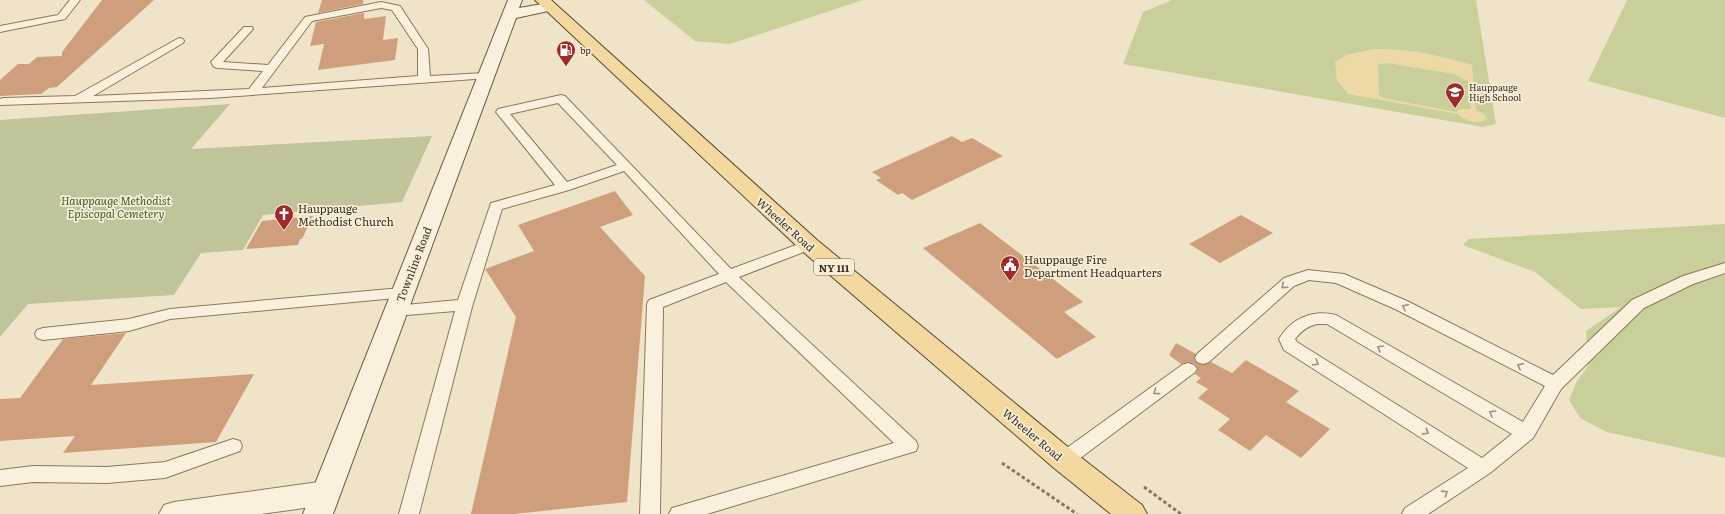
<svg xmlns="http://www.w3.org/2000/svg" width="1725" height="514" font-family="Literata,serif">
	<rect width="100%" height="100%" fill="#f0e4c8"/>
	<path fill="#c9cf9b" d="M644 0H863L730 44 695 41Z
		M1172 0H1476L1496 124 1483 127 1123 64 1143 12Z
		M1627 0H1725V118L1588 81Z
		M1725 224V458L1607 432 1580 418 1569 400 1576 383 1588 366 1586 331 1621 307 1581 309 1535 272 1463 245 1469 239Z"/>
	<path fill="#ecd9a5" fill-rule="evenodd" d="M1374 49C1408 48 1440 55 1472 65L1476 110 1484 114 1487 119C1479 125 1465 121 1458 114L1348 94 1337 80 1335 62 1346 55ZM1387 63 1454 74 1468 81 1471 109H1459L1457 112 1383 98 1379 95 1378 65Z"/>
	<path fill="#bfc49a" d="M230 104 191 149 432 136 402 202 263 215 243 250 201 253 174 295 28 304 0 337V120Z"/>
	<path fill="#cf9f7d" d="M102 0H154L57 87 49 88 41 94 0 96V80L18 64H29L37 57 62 56V52Z
		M322 0H363V4L318 13Z
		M364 13V19L386 16 383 40 398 38 395 60 318 70 324 44 310 46 316 22Z
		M952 136 962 142 972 138 1003 156 912 200 902 193 898 195 876 180 881 178 872 172Z
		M615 191 633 215 600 227 645 276 627 502 514 514H471L516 317 485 269 534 251 518 225Z
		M1241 215 1273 233 1220 263 1189 244Z
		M313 216 302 239H300L298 245 246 249 262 221Z
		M980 223 1083 302 1064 312 1096 337 1057 359 923 248Z
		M126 333 91 385 254 374 216 442 63 453 75 436 0 441V399L20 398 63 339Z
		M1176 343 1196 354 1194 359 1197 363 1203 365 1211 362 1232 373 1246 360 1299 391 1286 402 1330 429 1301 458 1266 435 1250 451 1218 430 1230 419 1198 398 1208 389 1196 382 1201 378 1195 374 1198 369 1195 364 1188 362 1181 364 1169 355Z"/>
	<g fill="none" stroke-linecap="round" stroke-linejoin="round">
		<g stroke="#8d765c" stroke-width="2">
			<path id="service" d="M70 0H80L65 19 0 32V26L58 15Z
				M381 2 400 6 428 49 430 76 485 73 491 76 489 78 210 98 0 105V99L3 98 75 96 179 38 183 39 184 41 183 43 93 96 249 89 263 71 218 68 214 67 211 62 244 27H252L253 29 223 62 268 65 305 17ZM381 8 392 10 418 49V76L262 88 312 21Z
				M561 95 565 96 731 269 804 242H814L816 245 814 248 739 277 916 441 918 446 916 451 707 514H669L672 508 679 506 894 443 726 282 663 307 660 514H640L647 304 649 300 719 274 624 171 569 190 502 209 472 307 419 514H399L455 311 395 316 389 315 387 311 389 307 395 306 458 300 491 203 555 185 496 112 498 109ZM558 103 617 165 567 182 510 114Z
				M1725 263V273L1693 284 1644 308 1561 389 1533 438 1490 473 1428 514H1402L1405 508 1468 468 1284 350 1279 339C1291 319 1312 309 1336 315L1523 422 1545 386 1395 309 1336 283 1309 280 1294 286 1209 362 1203 364 1197 362 1195 358 1197 354 1284 278 1308 270 1344 274 1407 301 1553 375 1632 300 1683 276ZM1317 324H1327L1512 434 1482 458 1297 342 1295 339C1301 331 1308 326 1317 324Z
				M401 288 407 289 409 293 407 297 170 319 129 331 43 340 37 338 35 334 37 330 43 328 129 319 170 309Z
				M1188 363 1194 365 1197 369 1194 373 1071 465 1064 468 1057 465 1055 460 1057 455 1182 365Z
				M233 439 240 441 242 446 240 451 165 478 107 483 33 482 0 486V470L33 466 107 467 165 462Z"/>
		</g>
		<g stroke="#8d765c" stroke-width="2">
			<path id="tertiary" d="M326 481 336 485 340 493 336 501 326 505 261 514H159L164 505 174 502Z"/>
		</g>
		<g stroke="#6f573f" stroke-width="2">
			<path id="secondary" d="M508 0H522L519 8 548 3 553 4 555 7 553 10 516 18 333 514H303Z"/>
		</g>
		<g stroke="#5b4430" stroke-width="2">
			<path id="primary" d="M535 0H551L817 240 1074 452 1142 505 1147 514H1111L1054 468 801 250Z"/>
		</g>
		<path stroke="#8d765c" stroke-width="3" stroke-dasharray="3.5 2.5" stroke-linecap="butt" d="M1002 463 1077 514
			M1144 487 1181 514"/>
		<use href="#service" fill="#faf1dc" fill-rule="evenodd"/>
		<use href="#tertiary" fill="#faf1dc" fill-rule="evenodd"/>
		<use href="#secondary" fill="#faf1dc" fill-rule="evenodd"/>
		<use href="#primary" fill="#f3d9a0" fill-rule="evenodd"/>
	</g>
	<defs><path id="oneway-chevron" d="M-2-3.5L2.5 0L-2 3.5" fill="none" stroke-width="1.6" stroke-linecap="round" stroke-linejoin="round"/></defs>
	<g stroke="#9c907e">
		<use href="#oneway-chevron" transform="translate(1284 286) rotate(138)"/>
		<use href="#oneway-chevron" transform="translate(1405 307) rotate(-154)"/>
		<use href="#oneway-chevron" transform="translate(1380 348) rotate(-150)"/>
		<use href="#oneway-chevron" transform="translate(1316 363) rotate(32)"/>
		<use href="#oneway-chevron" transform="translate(1520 366) rotate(-153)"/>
		<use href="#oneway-chevron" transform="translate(1156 392) rotate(144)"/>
		<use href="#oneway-chevron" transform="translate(1492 413) rotate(-150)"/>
		<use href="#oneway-chevron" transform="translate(1426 432) rotate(32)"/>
		<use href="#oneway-chevron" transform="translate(1445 493) rotate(-33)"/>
	</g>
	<defs>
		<g id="fuel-pin" transform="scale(1)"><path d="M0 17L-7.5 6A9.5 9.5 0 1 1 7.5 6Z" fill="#9e2a2b" stroke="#f7eed8"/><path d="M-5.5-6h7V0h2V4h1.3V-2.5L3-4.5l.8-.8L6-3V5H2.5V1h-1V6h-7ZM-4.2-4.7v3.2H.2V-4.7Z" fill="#fff"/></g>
		<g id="school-pin" transform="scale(1)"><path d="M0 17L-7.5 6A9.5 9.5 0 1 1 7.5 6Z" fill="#9e2a2b" stroke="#f7eed8"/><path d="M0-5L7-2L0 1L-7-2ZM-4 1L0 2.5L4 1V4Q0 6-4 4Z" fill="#fff"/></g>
		<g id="church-pin" transform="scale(1)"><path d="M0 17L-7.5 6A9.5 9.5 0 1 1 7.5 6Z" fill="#9e2a2b" stroke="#f7eed8"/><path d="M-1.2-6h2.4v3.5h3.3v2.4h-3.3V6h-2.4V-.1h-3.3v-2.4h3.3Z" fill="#fff"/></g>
		<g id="civic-pin" transform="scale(1)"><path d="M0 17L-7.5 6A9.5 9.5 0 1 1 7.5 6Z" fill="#9e2a2b" stroke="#f7eed8"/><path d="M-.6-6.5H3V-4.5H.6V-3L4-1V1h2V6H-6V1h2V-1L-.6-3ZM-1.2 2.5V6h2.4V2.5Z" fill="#fff"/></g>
	</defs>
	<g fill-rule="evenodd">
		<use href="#fuel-pin" x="566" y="50"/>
		<use href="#school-pin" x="1455" y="92"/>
		<use href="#church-pin" x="284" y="214"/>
		<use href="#civic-pin" x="1010" y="265"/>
	</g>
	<g text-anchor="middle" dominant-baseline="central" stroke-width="3.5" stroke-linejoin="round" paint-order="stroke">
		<g font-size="9" fill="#3d2e20" stroke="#f7eed8" text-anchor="start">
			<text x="580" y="50">bp</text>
			<text x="1469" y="87">Hauppauge<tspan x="1469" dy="10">High School</tspan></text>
		</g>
		<rect fill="#f7eed8" stroke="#756857" stroke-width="1" x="814" y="259" width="40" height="16" rx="3"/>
		<g font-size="10" font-weight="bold" fill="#3d2e20">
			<text x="834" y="267">NY 111</text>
		</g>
		<g font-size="11" font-style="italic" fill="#4d5a26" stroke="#f7eed8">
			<text x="116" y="200">Hauppauge Methodist<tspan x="116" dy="13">Episcopal Cemetery</tspan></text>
		</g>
		<g font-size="11" fill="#3d2e20" stroke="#f7eed8" text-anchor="start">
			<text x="298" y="208">Hauppauge<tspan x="298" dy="13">Methodist Church</tspan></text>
			<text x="1024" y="259">Hauppauge Fire<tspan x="1024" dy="13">Department Headquarters</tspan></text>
		</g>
		<g font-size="11" fill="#3d2e20" stroke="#f7eed8">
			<text transform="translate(786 224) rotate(42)">Wheeler Road</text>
			<text transform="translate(413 264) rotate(-69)">Townline Road</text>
			<text transform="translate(1033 434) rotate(40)">Wheeler Road</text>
		</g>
	</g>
</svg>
